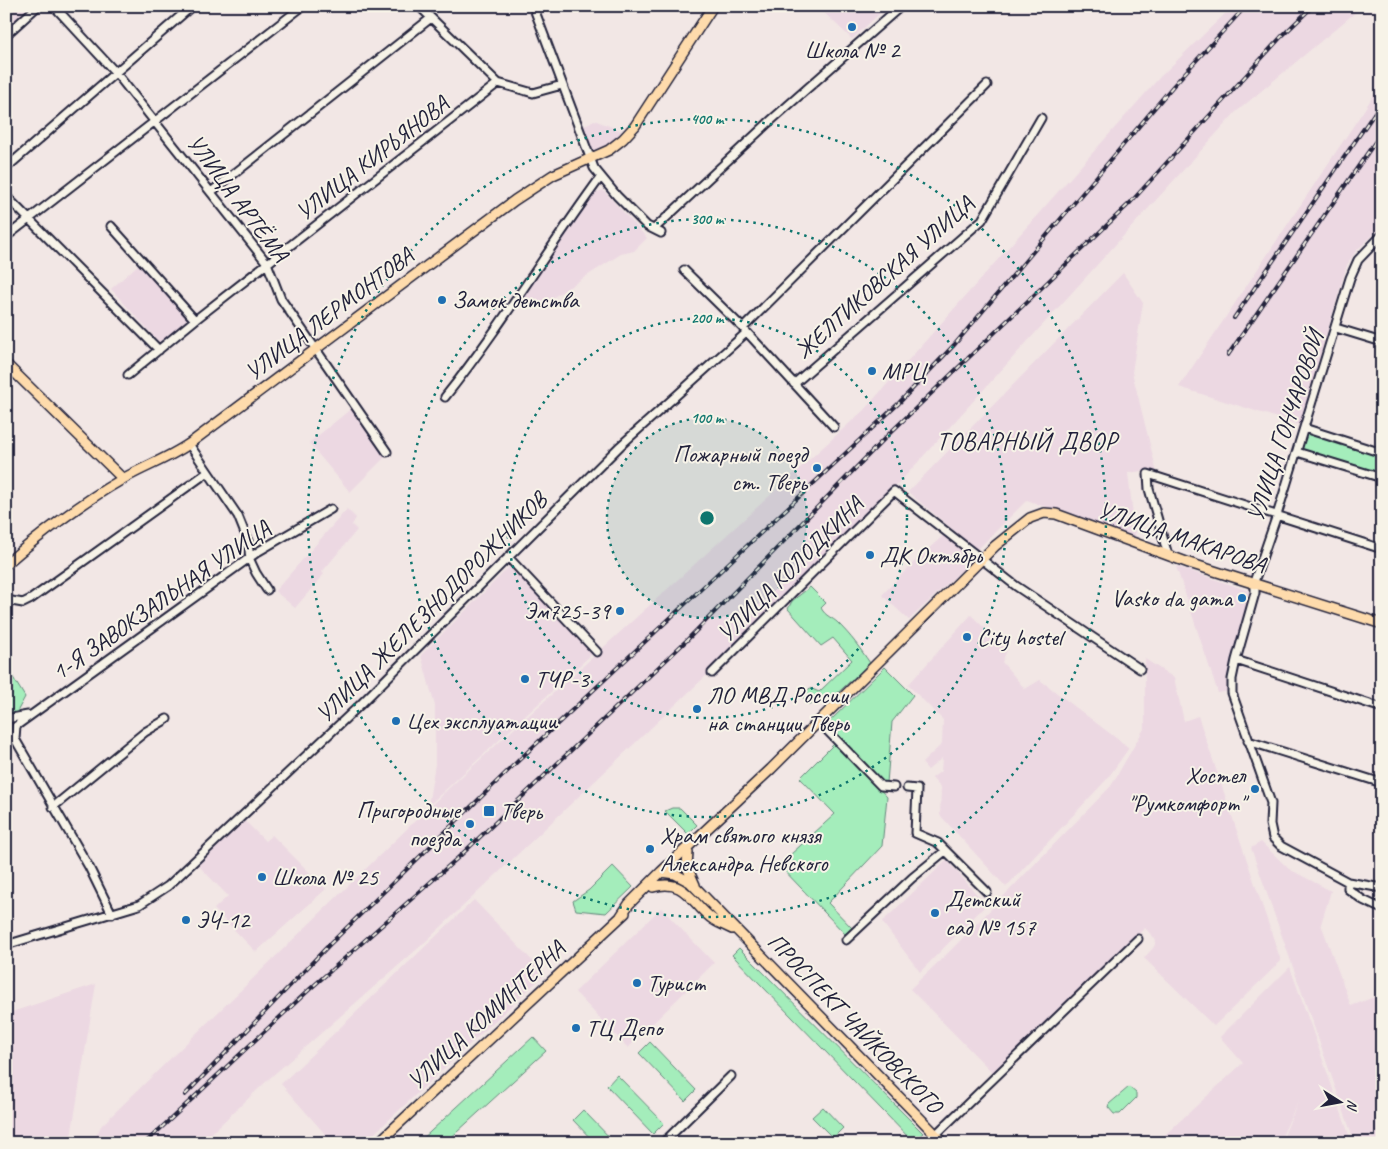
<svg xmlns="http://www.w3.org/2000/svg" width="1388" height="1149" font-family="Caveat,sans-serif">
	<rect width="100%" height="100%" fill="#f2e7e5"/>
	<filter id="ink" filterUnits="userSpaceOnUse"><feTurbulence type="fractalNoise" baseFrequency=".02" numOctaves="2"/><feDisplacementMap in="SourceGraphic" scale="10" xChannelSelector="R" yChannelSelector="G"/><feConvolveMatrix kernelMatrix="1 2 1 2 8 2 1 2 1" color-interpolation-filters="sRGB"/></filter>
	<g filter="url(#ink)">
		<path fill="#ecd8e2" d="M6 6H33L6 30Z
			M817 6H888L852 39Z
			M1233 6H1363L1236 112 908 473 728 655 423 944 272 1076 201 1143H93L101 1126 448 789 865 409 1160 77Z
			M1382 83V227L1356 251 1347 265 1300 425 1179 387Z
			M594 120 622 131 609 146 594 153 582 127Z
			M603 190 647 238 634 251 621 254 535 309 522 297 595 193Z
			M139 264 189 319 160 343 111 289Z
			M1123 273 1143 303 1132 372 1157 473 1148 470 1128 473 1136 541 1027 500 977 550 908 492Z
			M352 408 386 456 350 492 309 443Z
			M347 509 356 518 352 525 357 530 322 572 324 574 295 608 275 591Z
			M945 534 972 561 909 620 882 595 917 559Z
			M511 565 593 653 428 806 435 764V706L421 655Z
			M1176 566 1252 592 1230 691 1218 693Z
			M971 615 1007 650 1002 662 1025 689 1040 680 1129 748 1107 779 1006 887 940 815 941 788 932 778 941 771 942 758 928 770 922 763 942 744 943 720 908 685Z
			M1145 659 1174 678 1184 721 1198 716 1281 961 1214 1026 1144 958 1154 947 1156 940 1145 928 993 1073 910 989 950 951 1111 786 1145 727Z
			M245 821 265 841 272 835 326 889 256 952 214 909 228 896 198 865Z
			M1261 842 1289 869 1331 891 1321 924 1351 1006 1382 994V1143H1355L1251 848Z
			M947 860 986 905 920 972 882 922Z
			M474 900 545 974 364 1143H333L281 1084Z
			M661 908 714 963 628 1048 575 992Z
			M1290 967 1352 1143H1281L1299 1099 1279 1143H1156L1243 1063 1220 1037Z
			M96 984 70 1143H6V1014Z"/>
		<path fill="#a4edbb" stroke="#63887b" d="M1307 434 1321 436 1382 455V476L1309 452 1302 448Z
			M810 587 826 603 821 608C826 617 832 617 838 623 852 637 859 647 870 663L830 700 808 704 802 696 810 688 819 692 852 660 833 638 821 646 788 609 792 601Z
			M6 666 25 697 12 721 6 726Z
			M885 667 913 695 892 722 887 783 878 780 828 723Z
			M836 742 887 797 882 846 828 903 853 929 847 936 779 865 835 814 800 778Z
			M672 808H680L697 825 688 834 665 811Z
			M613 866 633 887 606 913 576 910 573 901 589 890Z
			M739 948 923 1133 913 1142 732 955Z
			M533 1037 546 1051 445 1143H418Z
			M650 1042 696 1090 685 1101 639 1053Z
			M617 1075 664 1123 653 1134 607 1086Z
			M1129 1087 1136 1093V1098L1120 1114H1114L1108 1107 1109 1104Z
			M823 1107 843 1128 833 1138 812 1117Z
			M583 1110 615 1143H595L573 1120Z"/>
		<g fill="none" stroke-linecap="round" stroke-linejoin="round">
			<g stroke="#22223b" stroke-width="11">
				<path id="minor" d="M54 6 116 73 267 263 281 299 387 452
					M419 6 498 83 533 93 562 85
					M533 6 594 168 617 196 647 226 661 233
					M6 35 38 6
					M6 168 192 6
					M211 192 431 18
					M6 196 159 350
					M111 226 195 320
					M654 229 768 123 901 6
					M1382 235 1358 260 1350 278 1277 515 1255 579V593L1236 660 1232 679V693L1271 803 1270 824 1273 838 1281 846 1348 882 1382 888
					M6 237 303 6
					M684 270 743 328 834 427
					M743 328 987 85
					M1336 328 1382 342
					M128 375 195 320 498 83
					M794 384 982 220 1041 118
					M445 397C501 327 547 250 600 178
					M1304 428 1382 453
					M189 444 238 516 248 541 250 560 256 573 267 590
					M1297 452 1382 478
					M1168 555 1149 489 1148 474 1382 549
					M508 557 597 652
					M6 600 23 603 31 599 208 472
					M1236 660 1382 708
					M712 673 894 491 1016 586 1140 669
					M6 719 28 715
					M819 722 881 786 894 787
					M1248 741 1382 783
					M907 788 917 789 915 833 938 843 987 892
					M53 807 145 732 167 719
					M1348 882V889L1363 900 1382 909
					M112 914 89 867 15 739 16 726 259 551 331 509
					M846 940 912 878 945 851
					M6 945 139 905 168 886 361 704 620 446 746 333
					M663 1143 731 1076
					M927 1143 1138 939"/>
			</g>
			<g stroke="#22223b" stroke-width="12">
				<path id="major" d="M6 364 123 479
					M6 564C38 536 84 501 121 480 143 467 167 459 189 444L515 200 553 175 609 150 623 139 635 126 713 6
					M688 852 687 867 695 885
					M661 872 675 874 690 882 944 1143
					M653 887C687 877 692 906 714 920 720 924 727 926 732 929
					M621 916 629 904 661 872 771 769 995 546 1030 518 1044 513 1056 514 1189 563 1382 624
					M378 1143 625 913"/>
			</g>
			<use href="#minor" stroke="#f7f3e8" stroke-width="7"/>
			<use href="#major" stroke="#fedbac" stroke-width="9"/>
			<g stroke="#22223b" stroke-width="4">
				<path id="rail" d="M1234 318 1382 102
					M1228 355 1382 132
					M185 1095 329 945 519 760 898 404 955 344 1173 86 1246 6
					M145 1143 310 989 461 855 686 641 891 432 1130 203 1281 37 1313 6"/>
			</g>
			<use href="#rail" stroke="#f7f3e8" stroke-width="2" stroke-dasharray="5.5" stroke-linecap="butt"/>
		</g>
	</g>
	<circle cx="707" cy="518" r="100" fill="#0f766e" fill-opacity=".12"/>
	<g fill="none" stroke="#0f766e" stroke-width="2.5" stroke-dasharray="2.5 5">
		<circle cx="707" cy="518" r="100"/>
		<circle cx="707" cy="518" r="200"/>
		<circle cx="707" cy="518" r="299"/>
		<circle cx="707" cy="518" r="399"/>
	</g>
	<g fill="#1f6fb2" stroke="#f7f3e8" stroke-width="2">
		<circle cx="852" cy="27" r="5"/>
		<circle cx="442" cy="300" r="5"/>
		<circle cx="872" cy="371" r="5"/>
		<circle cx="817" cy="468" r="5"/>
		<circle cx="870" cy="555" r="5"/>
		<circle cx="1242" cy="598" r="5"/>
		<circle cx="620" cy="611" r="5"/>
		<circle cx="967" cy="637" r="5"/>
		<circle cx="525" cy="679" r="5"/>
		<circle cx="697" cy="709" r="5"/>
		<circle cx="396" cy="721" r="5"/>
		<circle cx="1255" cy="789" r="5"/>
		<rect x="483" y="805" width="12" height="12" rx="2.5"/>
		<circle cx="470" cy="824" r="5"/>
		<circle cx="650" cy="849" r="5"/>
		<circle cx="262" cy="877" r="5"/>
		<circle cx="935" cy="913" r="5"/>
		<circle cx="186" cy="920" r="5"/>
		<circle cx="637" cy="983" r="5"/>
		<circle cx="576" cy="1028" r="5"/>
	</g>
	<g text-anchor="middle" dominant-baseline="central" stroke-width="4" stroke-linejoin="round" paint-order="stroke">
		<g font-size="24" fill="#22223b" stroke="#f7f3e8" text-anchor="start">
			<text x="852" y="50" text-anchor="middle">Школа № 2</text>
			<text x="452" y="300">Замок детства</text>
			<text x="882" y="371">МРЦ</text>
			<text x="807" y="454" text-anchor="end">Пожарный поезд<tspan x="807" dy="28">ст. Тверь</tspan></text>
			<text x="880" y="555">ДК Октябрь</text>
			<text x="1232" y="598" text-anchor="end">Vasko da gama</text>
			<text x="610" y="611" text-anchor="end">Эм725-39</text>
			<text x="977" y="637">City hostel</text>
			<text x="535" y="679">ТЧР-3</text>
			<text x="707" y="695">ЛО МВД России<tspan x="707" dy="28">на станции Тверь</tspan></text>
			<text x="406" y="721">Цех эксплуатации</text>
			<text x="1245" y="775" text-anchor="end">Хостел<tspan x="1245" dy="28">"Румкомфорт"</tspan></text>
			<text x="460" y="810" text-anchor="end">Пригородные<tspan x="460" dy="28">поезда</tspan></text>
			<text x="500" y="811">Тверь</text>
			<text x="660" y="835">Храм святого князя<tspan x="660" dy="28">Александра Невского</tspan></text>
			<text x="272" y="877">Школа № 25</text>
			<text x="945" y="899">Детский<tspan x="945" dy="28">сад № 157</tspan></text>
			<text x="196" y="920">ЭЧ-12</text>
			<text x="647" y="983">Турист</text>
			<text x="586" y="1028">ТЦ Депо</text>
		</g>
		<g font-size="24" fill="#22223b" stroke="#f7f3e8">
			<text transform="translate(372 158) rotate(-38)">УЛИЦА КИРЬЯНОВА</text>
			<text transform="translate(238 198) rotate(53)">УЛИЦА АРТЁМА</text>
			<text transform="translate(884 277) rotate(-42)">ЖЕЛТИКОВСКАЯ УЛИЦА</text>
			<text transform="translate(329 314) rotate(-37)">УЛИЦА ЛЕРМОНТОВА</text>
			<text transform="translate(1285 426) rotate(-72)">УЛИЦА ГОНЧАРОВОЙ</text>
			<text transform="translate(1182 537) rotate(19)">УЛИЦА МАКАРОВА</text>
			<text transform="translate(790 569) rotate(-45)">УЛИЦА КОЛОДКИНА</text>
			<text transform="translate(161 600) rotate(-35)">1-Я ЗАВОКЗАЛЬНАЯ УЛИЦА</text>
			<text transform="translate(431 607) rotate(-45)">УЛИЦА ЖЕЛЕЗНОДОРОЖНИКОВ</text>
			<text transform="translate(486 1015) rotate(-43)">УЛИЦА КОМИНТЕРНА</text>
			<text transform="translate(855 1023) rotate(46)">ПРОСПЕКТ ЧАЙКОВСКОГО</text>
		</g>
		<g font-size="25" letter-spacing="1" fill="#22223b" stroke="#f7f3e8">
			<text x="1027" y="442">ТОВАРНЫЙ ДВОР</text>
		</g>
	</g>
	<circle cx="707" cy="518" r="8" fill="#0f766e" stroke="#f7f3e8" stroke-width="2.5"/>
	<g font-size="15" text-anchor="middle" font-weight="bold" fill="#0f766e" stroke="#f7f3e8" stroke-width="4" stroke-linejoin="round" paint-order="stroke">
		<text x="707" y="124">400 m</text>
		<text x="707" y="224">300 m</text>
		<text x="707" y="323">200 m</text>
		<text x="707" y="423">100 m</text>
	</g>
	<rect width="1388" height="1149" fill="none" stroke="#f7f3e8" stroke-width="25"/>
	<rect x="12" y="12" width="1363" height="1124" fill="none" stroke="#22223b" stroke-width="2" filter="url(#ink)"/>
	<g transform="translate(1340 1102) rotate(101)" stroke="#f7f3e8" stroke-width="4" paint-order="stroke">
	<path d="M0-4L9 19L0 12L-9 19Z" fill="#22223b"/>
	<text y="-8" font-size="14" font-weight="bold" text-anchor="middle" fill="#22223b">N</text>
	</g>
</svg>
